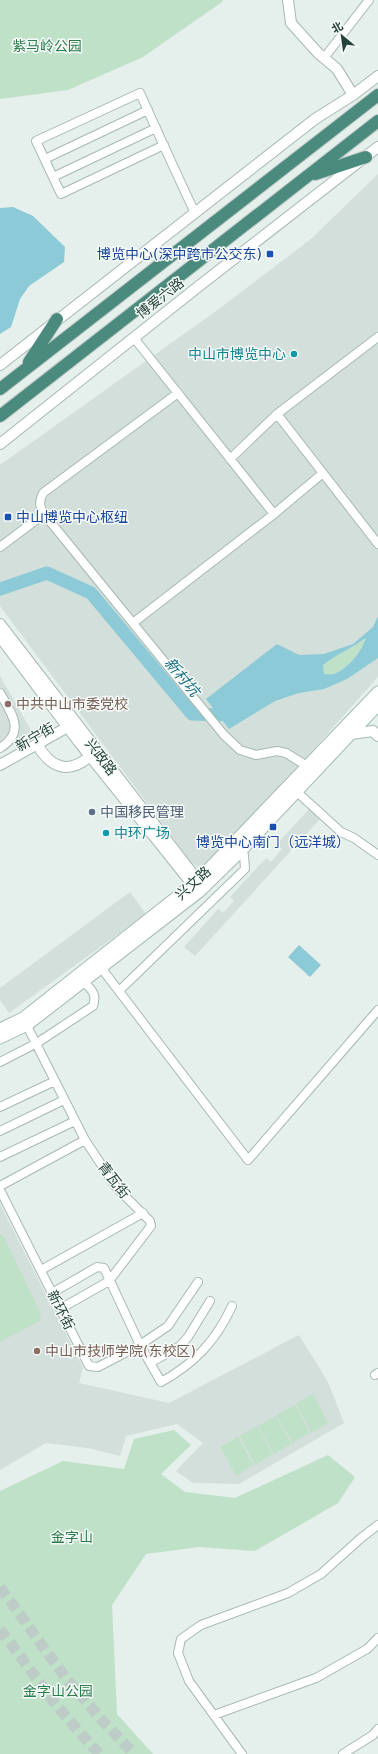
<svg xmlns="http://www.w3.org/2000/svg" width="378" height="1754" font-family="'DejaVu Sans','Noto Sans SC',sans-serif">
	<rect width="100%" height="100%" fill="#e5efeb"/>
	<path fill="#d3dfda" d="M378 174V677L231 842 206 866 199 868 191 862 0 606V465L219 309 311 239Z
		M0 676 32 732 0 750Z
		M309 809 320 819 195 956 184 947 218 909 223 913 234 901 230 897 266 858 271 862 282 849 277 844Z
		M130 892 146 914 9 1013 0 1000V988Z
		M0 1204 83 1368 79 1383 169 1403 299 1335 328 1382 344 1423 239 1484 193 1483 176 1471 203 1443 177 1424 126 1436 120 1456 88 1448 46 1443 0 1470Z"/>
	<path fill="#bee1c7" d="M0 0H223L222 2 143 57 68 90 0 99Z
		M367 638C360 651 349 669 333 674 331 675 326 674 324 674L323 665C337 654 353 648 367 638Z
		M0 1234 4 1237 39 1310 41 1320 0 1342Z
		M313 1394 328 1423 311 1433 296 1404Z
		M295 1405 309 1433 292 1443 277 1415Z
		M276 1416 291 1444 274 1454 258 1426Z
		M257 1426 272 1454 255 1465 240 1436Z
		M174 1430 191 1445 161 1474 185 1492 235 1498 328 1455 355 1477 338 1503 255 1551 199 1547 146 1554 112 1605 117 1714 153 1754H0V1491L63 1461 124 1469 134 1439Z
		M238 1437 253 1465 236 1476 221 1447Z"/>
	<path fill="#8bcad6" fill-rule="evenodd" d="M13 207 33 216 65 247 64 262 29 286 20 299 11 327 0 334V208Z
		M378 616V658L347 679 324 689 299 693 275 701 229 729 206 699 277 644 299 655 324 654 353 644 373 627ZM366 638C362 651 348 669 334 674 331 675 327 674 324 674L323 665C337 654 352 648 366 638Z
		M299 945 321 965 310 977 288 957Z"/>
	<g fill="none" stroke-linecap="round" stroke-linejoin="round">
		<path stroke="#8bcad6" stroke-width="13" d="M0 589 47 573 91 593 192 714 219 715 232 705"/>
		<path stroke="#beccc8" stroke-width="11" stroke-dasharray="11 5.5" stroke-linecap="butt" d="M0 1587 65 1677 101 1719 134 1754
			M0 1629 56 1705 99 1754"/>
		<g stroke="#a7b8b2" stroke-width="10">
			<path id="minor" d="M324 58 369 0
				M164 145 61 194 36 141 140 93C158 133 176 173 195 213
				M45 159 148 110
				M53 177 156 128
				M134 338 274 514
				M277 414 378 544
				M230 459 277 414 378 337
				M44 514 224 735 240 750 256 755 277 751 286 753 307 766
				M0 547 44 514C39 506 39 502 43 493L178 393
				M133 623 274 514 323 473
				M0 693C12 714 26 732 0 748
				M297 792 341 832 354 838 378 855
				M102 969 248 1160 378 1010
				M119 991 245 869 244 855 240 852
				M24 1020 85 1140 116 1187 150 1221 151 1226 109 1281 60 1309
				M0 1062 37 1043 93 1006C97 994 92 990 84 982
				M0 1107 55 1081
				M0 1131 64 1100
				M0 1157 75 1121
				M0 1186 85 1140
				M0 1190 89 1366 98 1367 140 1345 168 1326 198 1282
				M41 1270 143 1213
				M52 1293 97 1267 104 1268 140 1345 161 1382C194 1364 216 1341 232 1306
				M150 1363 180 1346 188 1337 210 1301
				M375 1375 378 1373
				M214 1715 316 1678 367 1649 378 1638
				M242 1754 189 1681 178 1653 181 1639 201 1625 288 1593 321 1574 361 1538 378 1525
				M343 1754 373 1735 378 1729"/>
		</g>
		<g stroke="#a7b8b2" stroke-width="12">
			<path id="tertiary" d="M288 0 291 23 318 53 337 69 353 95
				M0 365 315 119 353 95 378 76
				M0 444 199 286 378 147
				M0 624 202 886
				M0 637 78 741 196 889
				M351 734 373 731 378 736
				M37 744C50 768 69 775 90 756
				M0 765 73 724"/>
		</g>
		<g stroke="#a3bbb3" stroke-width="13">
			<path id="secondary" d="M0 1029 23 1018 198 880 378 692
				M0 1038 27 1025 199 892 240 852 378 705"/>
		</g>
		<g stroke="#c1cac8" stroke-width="14">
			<path id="trunk" d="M315 174 366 157
				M29 362 57 319
				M0 389 378 95
				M0 416 378 121"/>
		</g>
		<use href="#minor" stroke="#fff" stroke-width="8"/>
		<use href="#tertiary" stroke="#fff" stroke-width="10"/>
		<use href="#secondary" stroke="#fff" stroke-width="11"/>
		<use href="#trunk" stroke="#4a8b7d" stroke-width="12"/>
	</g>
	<g fill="#1a4fb4" stroke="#f6fbf9" stroke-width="1.5">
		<rect x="266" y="250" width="8" height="8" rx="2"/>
		<rect x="4" y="513" width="8" height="8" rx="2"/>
		<rect x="269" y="823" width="8" height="8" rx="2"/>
	</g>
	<g fill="#0f9aa8" stroke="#f6fbf9" stroke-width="1.5">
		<circle cx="294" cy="354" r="4"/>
		<circle cx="106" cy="833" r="4"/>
	</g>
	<g fill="#8d6e63" stroke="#f6fbf9" stroke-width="1.5">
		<circle cx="8" cy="704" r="4"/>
		<circle cx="37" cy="1351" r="4"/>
	</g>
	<circle fill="#5c6f8a" stroke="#f6fbf9" stroke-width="1.5" cx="92" cy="812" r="4"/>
	<g text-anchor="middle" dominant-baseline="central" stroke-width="3" stroke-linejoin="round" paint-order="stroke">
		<g font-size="14" fill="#2b7c4b" stroke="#f6fbf9">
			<text x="47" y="46">紫马岭公园</text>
			<text x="72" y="1537">金字山</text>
			<text x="58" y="1691">金字山公园</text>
		</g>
		<g font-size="14" fill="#164399" stroke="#f6fbf9" text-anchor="end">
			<text x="262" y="254">博览中心(深中跨市公交东)</text>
			<text x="16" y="517" text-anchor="start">中山博览中心枢纽</text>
			<text x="273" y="842" text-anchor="middle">博览中心南门（远洋城）</text>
		</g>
		<g font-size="14" fill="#23423a" stroke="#f6fbf9">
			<text transform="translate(160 298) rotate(-38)">博爱六路</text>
			<text transform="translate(35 737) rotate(-30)">新宁街</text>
			<text transform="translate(101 757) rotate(52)">兴政路</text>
			<text transform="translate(193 883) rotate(-42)">兴文路</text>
			<text transform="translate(114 1180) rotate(52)">青瓦街</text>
			<text transform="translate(61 1310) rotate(63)">新环街</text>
		</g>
		<g font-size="14" fill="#0d838f" stroke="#f6fbf9" text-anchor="end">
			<text x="286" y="354">中山市博览中心</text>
			<text x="114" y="833" text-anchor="start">中环广场</text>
		</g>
		<g font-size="14" fill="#785e54" stroke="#f6fbf9" text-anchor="start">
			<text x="16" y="704">中共中山市委党校</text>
			<text x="45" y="1351">中山市技师学院(东校区)</text>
		</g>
		<g font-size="14" fill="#4e5e75" stroke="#f6fbf9" text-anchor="start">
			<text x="100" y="812">中国移民管理</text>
		</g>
		<g font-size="15" font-style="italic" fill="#197082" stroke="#f6fbf9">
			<text transform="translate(182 677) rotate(50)">新村坑</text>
		</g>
	</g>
	<g transform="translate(342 36) rotate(331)" stroke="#f6fbf9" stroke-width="3" paint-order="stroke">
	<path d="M0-3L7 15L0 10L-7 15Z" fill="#23423a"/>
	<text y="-6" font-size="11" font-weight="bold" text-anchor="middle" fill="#23423a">北</text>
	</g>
</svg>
